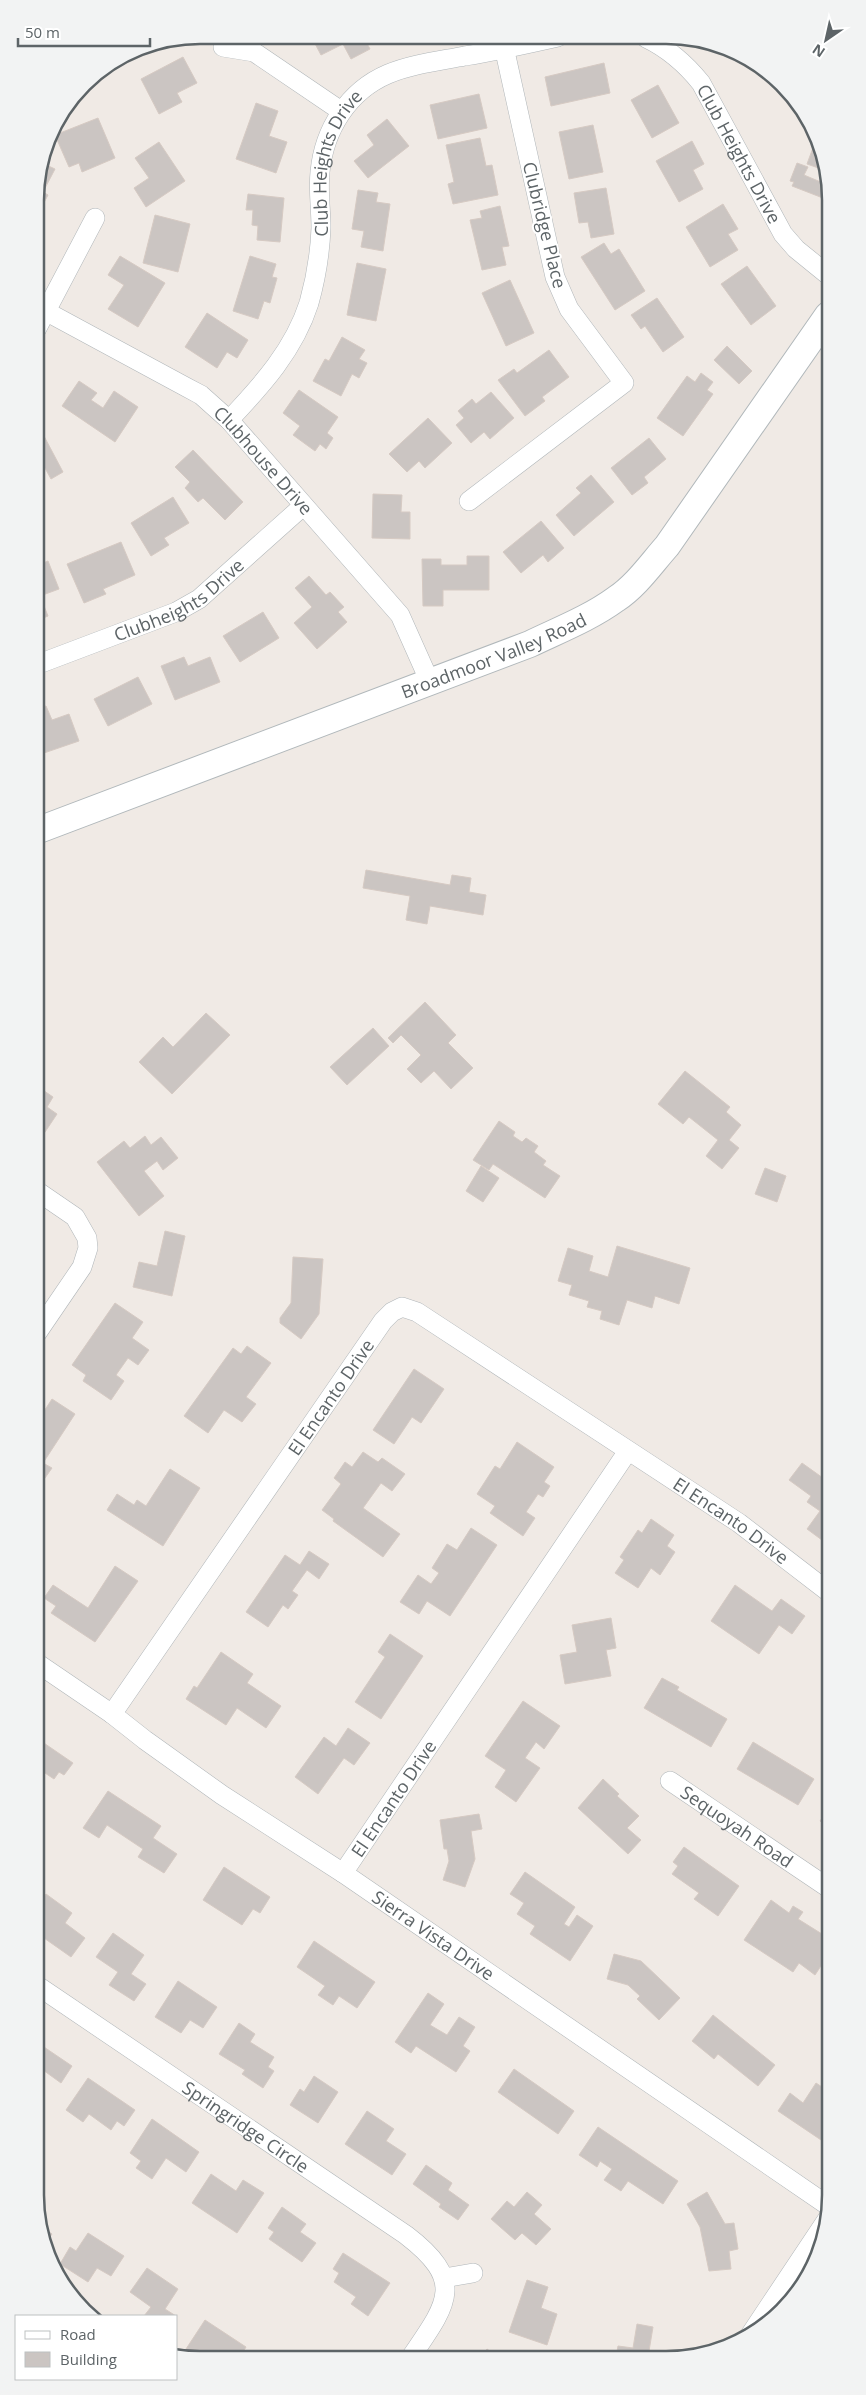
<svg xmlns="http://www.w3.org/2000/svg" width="866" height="2395" font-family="'Open Sans',sans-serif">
	<rect width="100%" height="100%" fill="#f0eae5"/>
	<path fill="#cbc5c2" stroke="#d6cac3" d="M311 36H363L370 49 351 59 343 44 321 55Z
		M157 43 158 50 131 51 137 47Z
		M183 57 197 83 177 93 182 102 159 114 141 79Z
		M604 63 610 93 551 106 545 77Z
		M658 85 679 123 652 138 631 100Z
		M479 94 487 128 438 139 430 105Z
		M256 103 278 111 269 136 287 142 276 173 236 159Z
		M98 118 115 158 82 172 79 163 69 167 55 135Z
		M387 119 409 146 368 178 354 161 374 145 367 135Z
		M593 125 603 172 569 179 559 132Z
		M480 138 486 166 492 165 498 195 453 204 448 184 454 182 446 145Z
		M692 141 704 164 693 170 703 189 679 202 656 161Z
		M159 142 185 181 146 207 134 188 149 178 135 158Z
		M814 145 820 147 828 167V200L792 186 794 182 790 181 797 163 808 167 804 175 823 183 827 171 807 164Z
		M42 163 55 169 43 192 48 195 38 214 35 213V188Z
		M606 188 614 234 591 238 588 222 579 223 574 193Z
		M358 190 378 193 376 202 390 204 383 251 361 247 364 231 352 229Z
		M248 194 284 198 280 242 257 240 258 226 252 225 253 210H246Z
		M723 204 738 229 728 234 738 250 710 267 686 227Z
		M500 206 509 246 502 247 506 265 482 270 470 220 482 218 480 211Z
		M155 215 190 224 178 272 143 263Z
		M604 243 611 254 619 249 645 291 615 310 581 257Z
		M120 256 165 283 138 327 108 309 124 285 108 275Z
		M250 256 276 264 272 277 277 278 270 303 264 301 258 319 233 311Z
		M357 263 386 269 376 321 347 315Z
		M747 266 776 306 751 325 721 284Z
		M510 280 534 333 506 346 482 293Z
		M657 298 684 337 663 352 645 326 641 329 631 315Z
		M207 313 248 340 237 358 227 352 217 368 185 347Z
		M342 337 365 350 359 359 367 363 359 378 352 374 341 396 313 381 325 359 329 361Z
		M727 346 752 371 739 384 714 360Z
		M549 350 569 377 542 397 545 401 525 416 498 380 514 369 517 373Z
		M701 373 713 382 707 390 713 394 683 436 657 418 687 376 695 382Z
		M79 381 97 393 91 400 103 408 114 391 138 407 115 442 62 406Z
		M299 390 338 417 327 433 333 438 326 449 320 444 315 451 293 435 300 426 283 413Z
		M491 392 514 418 490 439 484 432 471 443 456 425 464 418 458 411 472 399 476 404Z
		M428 418 452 443 425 468 419 461 407 472 389 454Z
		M36 421 63 472 51 479 45 468 36 473Z
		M649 438 666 459 644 477 648 483 632 495 611 468Z
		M193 450 243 502 225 520 203 498 198 502 185 488 190 482 175 467Z
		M591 475 614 502 574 536 556 515 581 493 576 488Z
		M373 494 402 495 401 512H410V539L372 538Z
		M173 497 189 523 164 538 169 545 151 556 131 523Z
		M541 521 564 548 548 562 543 555 521 573 503 552Z
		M121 542 135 575 103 589 106 594 84 603 67 564Z
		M467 556H489V590H443V606H423L422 559H441V565H467Z
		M48 561 59 589 40 596 48 616 36 621V566Z
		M309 576 326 595 330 592 344 607 338 612 347 622 317 649 294 623 312 607 295 588Z
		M263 612 279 638 240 662 223 636Z
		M184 657 188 666 210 657 220 682 175 700 161 666Z
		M138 677 152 704 108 726 94 699Z
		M46 706 52 720 69 714 79 741 41 754 36 740V709Z
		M366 870 450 885 452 875 471 878 469 892 486 895 483 915 430 906 427 924 406 920 410 896 363 888Z
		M425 1002 456 1035 448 1043 473 1068 451 1089 434 1071 421 1083 407 1069 421 1055 401 1035 393 1043 388 1038Z
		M206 1013 230 1035 172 1094 139 1062 163 1037 173 1047Z
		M373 1028 389 1046 347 1085 330 1067Z
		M685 1071 730 1107 726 1112 741 1125 729 1140 739 1148 722 1169 706 1156 718 1140 689 1117 683 1124 658 1104Z
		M37 1086 53 1097 47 1107 57 1114 43 1135 37 1131Z
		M499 1121 515 1132 513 1136 522 1142 526 1138 538 1146 534 1152 546 1161 543 1165 560 1176 545 1198 493 1164 489 1170 473 1160Z
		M145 1136 151 1145 161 1137 178 1158 163 1170 157 1161 144 1171 164 1196 139 1216 97 1162 124 1141 130 1148Z
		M481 1166 499 1178 483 1202 466 1191Z
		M765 1168 786 1176 777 1202 755 1194Z
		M165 1231 185 1236 172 1296 133 1287 139 1262 157 1266Z
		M617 1246 690 1268 679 1304 655 1296 652 1308 627 1300 619 1325 600 1319 602 1311 587 1307 589 1301 569 1295 572 1285 558 1281 568 1248 593 1256 589 1271 608 1277Z
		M293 1257 323 1259 319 1314 301 1339 280 1323V1318L291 1303Z
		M115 1303 143 1322 132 1338 149 1350 138 1365 128 1358 116 1375 124 1381 111 1400 83 1381 86 1375 72 1365Z
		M247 1346 271 1363 246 1397 256 1404 242 1422 224 1410 208 1433 184 1416 233 1348 241 1354Z
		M414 1369 444 1389 421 1423 412 1417 394 1444 373 1430Z
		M52 1399 75 1414 43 1463 52 1468 40 1485 37 1483V1422Z
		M517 1442 554 1467 544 1482 550 1486 543 1497 538 1494 526 1512 535 1518 523 1536 490 1513 495 1506 477 1494 495 1466 500 1469Z
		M363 1452 378 1462 382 1458 405 1474 392 1491 381 1483 363 1508 400 1534 383 1557 333 1521 334 1519 322 1510 341 1484 334 1478 345 1462 352 1467Z
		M802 1463 830 1483V1546L807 1529 820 1511 807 1502 811 1496 789 1480Z
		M170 1469 200 1488 163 1546 107 1510 117 1494 134 1505 137 1500 146 1506Z
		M651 1519 674 1535 667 1546 675 1552 660 1575 651 1568 638 1588 615 1573 624 1560 620 1557 638 1530 642 1533Z
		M471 1528 497 1545 450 1616 427 1601 419 1614 400 1602 418 1575 431 1584 439 1573 432 1568 447 1544 457 1550Z
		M309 1551 329 1564 319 1579 307 1570 292 1591 298 1595 288 1609 283 1605 268 1627 246 1612 285 1555 300 1565Z
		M115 1566 138 1581 95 1642 51 1613 56 1606 44 1598 53 1585 88 1608Z
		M735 1585 772 1611 781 1599 805 1616 792 1634 779 1625 759 1654 711 1621Z
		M611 1618 616 1648 606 1650 611 1676 565 1684 560 1655 577 1652 572 1625Z
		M390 1634 423 1656 381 1719 355 1702 385 1657 378 1652Z
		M221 1652 253 1674 247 1683 281 1706 266 1728 237 1708 226 1725 186 1699 194 1686 197 1688Z
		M830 1669V1686L822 1681Z
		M662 1678 679 1687 677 1690 727 1719 711 1747 644 1708Z
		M523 1701 560 1726 544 1749 536 1742 525 1758 540 1768 516 1802 495 1787 506 1770 485 1756Z
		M348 1728 370 1743 354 1765 344 1758 318 1794 295 1777 324 1737 336 1746Z
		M38 1739 73 1763 64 1775 59 1772 54 1779 42 1771 38 1778Z
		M753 1742 814 1779 798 1805 737 1769Z
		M603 1779 619 1794 617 1796 639 1816 627 1828 641 1840 628 1854 578 1808Z
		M108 1791 161 1826 153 1838 177 1854 164 1873 138 1857 143 1849 107 1825 99 1838 83 1828Z
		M830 1807V1828L820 1821Z
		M479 1814 482 1829 471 1831 475 1859 465 1887 443 1880 449 1861 447 1849H444L440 1820Z
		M684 1847 739 1886 718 1916 694 1899 699 1893 672 1874 678 1866 673 1862Z
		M224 1867 270 1897 260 1913 253 1909 242 1925 203 1900Z
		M525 1872 575 1907 564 1924 569 1927 577 1915 593 1926 570 1961 530 1934 535 1926 517 1914 524 1903 510 1894Z
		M46 1894 72 1913 65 1923 85 1938 71 1957 44 1938 42 1941 38 1938V1905Z
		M771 1900 789 1913 793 1906 803 1912 798 1919 830 1939V1952L815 1975 799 1963 793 1972 744 1940Z
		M113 1933 144 1955 131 1974 146 1984 134 2001 109 1985 118 1972 96 1957Z
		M314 1941 375 1982 357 2008 339 1996 333 2005 318 1995 325 1986 297 1967Z
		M614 1954 641 1961 680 1998 659 2020 637 1999 640 1996 628 1985 607 1979Z
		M178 1981 217 2007 203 2028 190 2020 181 2033 155 2017Z
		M428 1993 444 2004 430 2025 447 2035 459 2017 475 2027 463 2046 470 2051 456 2072 416 2046 411 2053 395 2042Z
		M713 2015 775 2065 758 2086 718 2054 714 2059 692 2041Z
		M239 2023 255 2034 250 2042 274 2057 268 2067 274 2071 263 2088 242 2074 245 2070 219 2054Z
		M38 2043 72 2066 61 2083 43 2070 38 2078Z
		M514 2069 574 2111 558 2134 498 2092Z
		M314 2076 338 2092 318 2123 290 2105 300 2089 304 2092Z
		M88 2078 135 2110 124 2126 117 2121 111 2130 89 2114 83 2122 66 2110Z
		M816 2083 831 2093V2133L824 2142 778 2111 790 2093 803 2103Z
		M367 2111 394 2129 386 2141 406 2154 392 2175 345 2144Z
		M152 2119 199 2152 186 2172 166 2158 152 2179 136 2168 141 2161 130 2153Z
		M598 2127 678 2181 663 2204 628 2181 621 2191 604 2180 612 2169 600 2161 597 2167 579 2155Z
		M426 2165 452 2183 448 2190 469 2205 458 2220 439 2207 441 2204 413 2184Z
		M211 2174 236 2191 243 2180 264 2193 237 2233 192 2203Z
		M527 2192 542 2205 534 2214 551 2229 536 2245 522 2233 515 2240 491 2219 507 2201 514 2207Z
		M707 2192 725 2224 734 2223 738 2249 729 2251 731 2269 709 2271 700 2227 687 2204Z
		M282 2207 306 2224 300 2232 316 2243 302 2262 269 2239 274 2232 268 2228Z
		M38 2224 52 2234 44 2245 38 2228Z
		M88 2233 124 2256 111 2276 97 2268 88 2282 60 2264 70 2247 76 2251Z
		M343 2253 390 2283 368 2316 351 2304 356 2297 334 2282 339 2273 333 2269Z
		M147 2268 178 2289 165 2309 176 2316H144L151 2307 130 2292Z
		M527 2280 548 2287 541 2308 557 2314 547 2345 509 2332Z
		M205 2320 246 2347 240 2357H198L186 2349Z
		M637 2324 653 2327 648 2357H616L618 2346 633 2348Z
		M487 2349 498 2357H482Z"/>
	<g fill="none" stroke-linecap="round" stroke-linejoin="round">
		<g stroke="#b0b6b9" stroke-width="20">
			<g id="street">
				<path id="s1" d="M646 38C669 49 685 63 701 83L783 234 796 249 828 275"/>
				<path d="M223 47 254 52 341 111"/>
				<path id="s2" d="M36 306 186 387 201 395 229 420 400 615 429 680"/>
				<path d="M36 330 95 218"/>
				<path id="s3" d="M229 420C262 385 294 350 309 303 316 278 320 254 321 228 321 209 318 190 320 172 324 130 348 91 388 74 412 64 439 61 465 56 496 51 527 44 558 37"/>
				<path d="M469 501 624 383 569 309 555 277 502 38"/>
				<path id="s4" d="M36 665 176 612 199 599 303 506"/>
				<path d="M37 1191 75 1217 87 1238 88 1248 82 1267 37 1333"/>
				<path id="s5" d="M37 1663 112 1714 145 1740 222 1795 343 1873 830 2207"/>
				<path id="s6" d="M112 1714 383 1321 392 1312 402 1307 417 1312 739 1523 830 1593"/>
				<path id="s7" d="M670 1781 830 1889"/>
				<path id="s8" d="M343 1873 628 1451"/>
				<path id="s9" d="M38 1986 406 2235C466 2281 448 2303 411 2357"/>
				<path d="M444 2278 473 2273"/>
				<path d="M748 2338 828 2218"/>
			</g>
		</g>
		<g stroke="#b1b8bb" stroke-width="28">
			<g id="secondary">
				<path id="s10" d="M36 831 530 644C559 630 590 618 616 599 636 586 651 564 667 546L828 315"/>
			</g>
		</g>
		<use href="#street" stroke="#fff" stroke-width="19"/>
		<use href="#secondary" stroke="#fff" stroke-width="26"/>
	</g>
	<g text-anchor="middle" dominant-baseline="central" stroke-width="4" stroke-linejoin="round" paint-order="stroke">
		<g font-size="18" fill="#5d6467" stroke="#fff">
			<text stroke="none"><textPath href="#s1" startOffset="152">Club Heights Drive</textPath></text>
			<text stroke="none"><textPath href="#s3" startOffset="288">Club Heights Drive</textPath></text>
			<text transform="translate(545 225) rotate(76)">Clubridge Place</text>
			<text stroke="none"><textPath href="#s2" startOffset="278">Clubhouse Drive</textPath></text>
			<text stroke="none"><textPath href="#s4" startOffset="158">Clubheights Drive</textPath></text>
			<text stroke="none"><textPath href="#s10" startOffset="490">Broadmoor Valley Road</textPath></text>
			<text stroke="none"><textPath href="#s6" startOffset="385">El Encanto Drive</textPath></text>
			<text stroke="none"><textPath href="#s6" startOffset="894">El Encanto Drive</textPath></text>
			<text stroke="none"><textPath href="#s8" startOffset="90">El Encanto Drive</textPath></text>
			<text stroke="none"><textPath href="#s7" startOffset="81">Sequoyah Road</textPath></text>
			<text stroke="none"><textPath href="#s5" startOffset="481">Sierra Vista Drive</textPath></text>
			<text stroke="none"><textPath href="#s9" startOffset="251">Springridge Circle</textPath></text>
		</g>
	</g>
	<path d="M0 0H866V2395H0ZM200 44H666A156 156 0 0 1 822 200V2195A156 156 0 0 1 666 2351H200A156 156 0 0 1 44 2195V200A156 156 0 0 1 200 44Z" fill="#f2f3f3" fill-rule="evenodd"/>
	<path fill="none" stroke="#5d6467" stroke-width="2.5" d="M200 44H666A156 156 0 0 1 822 200V2195A156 156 0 0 1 666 2351H200A156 156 0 0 1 44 2195V200A156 156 0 0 1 200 44Z"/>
	<rect x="15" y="2315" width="162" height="65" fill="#ffffff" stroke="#bec1c2"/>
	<rect x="25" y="2331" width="25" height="8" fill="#ffffff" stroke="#bec1c2"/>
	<text x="60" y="2340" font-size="15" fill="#5d6467">Road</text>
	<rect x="25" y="2352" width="25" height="15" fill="#cbc5c2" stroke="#bec1c2"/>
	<text x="60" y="2365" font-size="15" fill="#5d6467">Building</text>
	<g transform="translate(826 40) rotate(214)" stroke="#ffffff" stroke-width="4" paint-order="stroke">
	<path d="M0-4L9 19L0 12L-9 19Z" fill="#5d6467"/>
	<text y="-8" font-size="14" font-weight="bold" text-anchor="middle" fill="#5d6467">N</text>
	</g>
	<path d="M18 38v8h132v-8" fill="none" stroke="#5d6467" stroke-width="2.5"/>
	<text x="25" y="38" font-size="15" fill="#5d6467" stroke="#ffffff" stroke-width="4" paint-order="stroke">50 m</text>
</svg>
